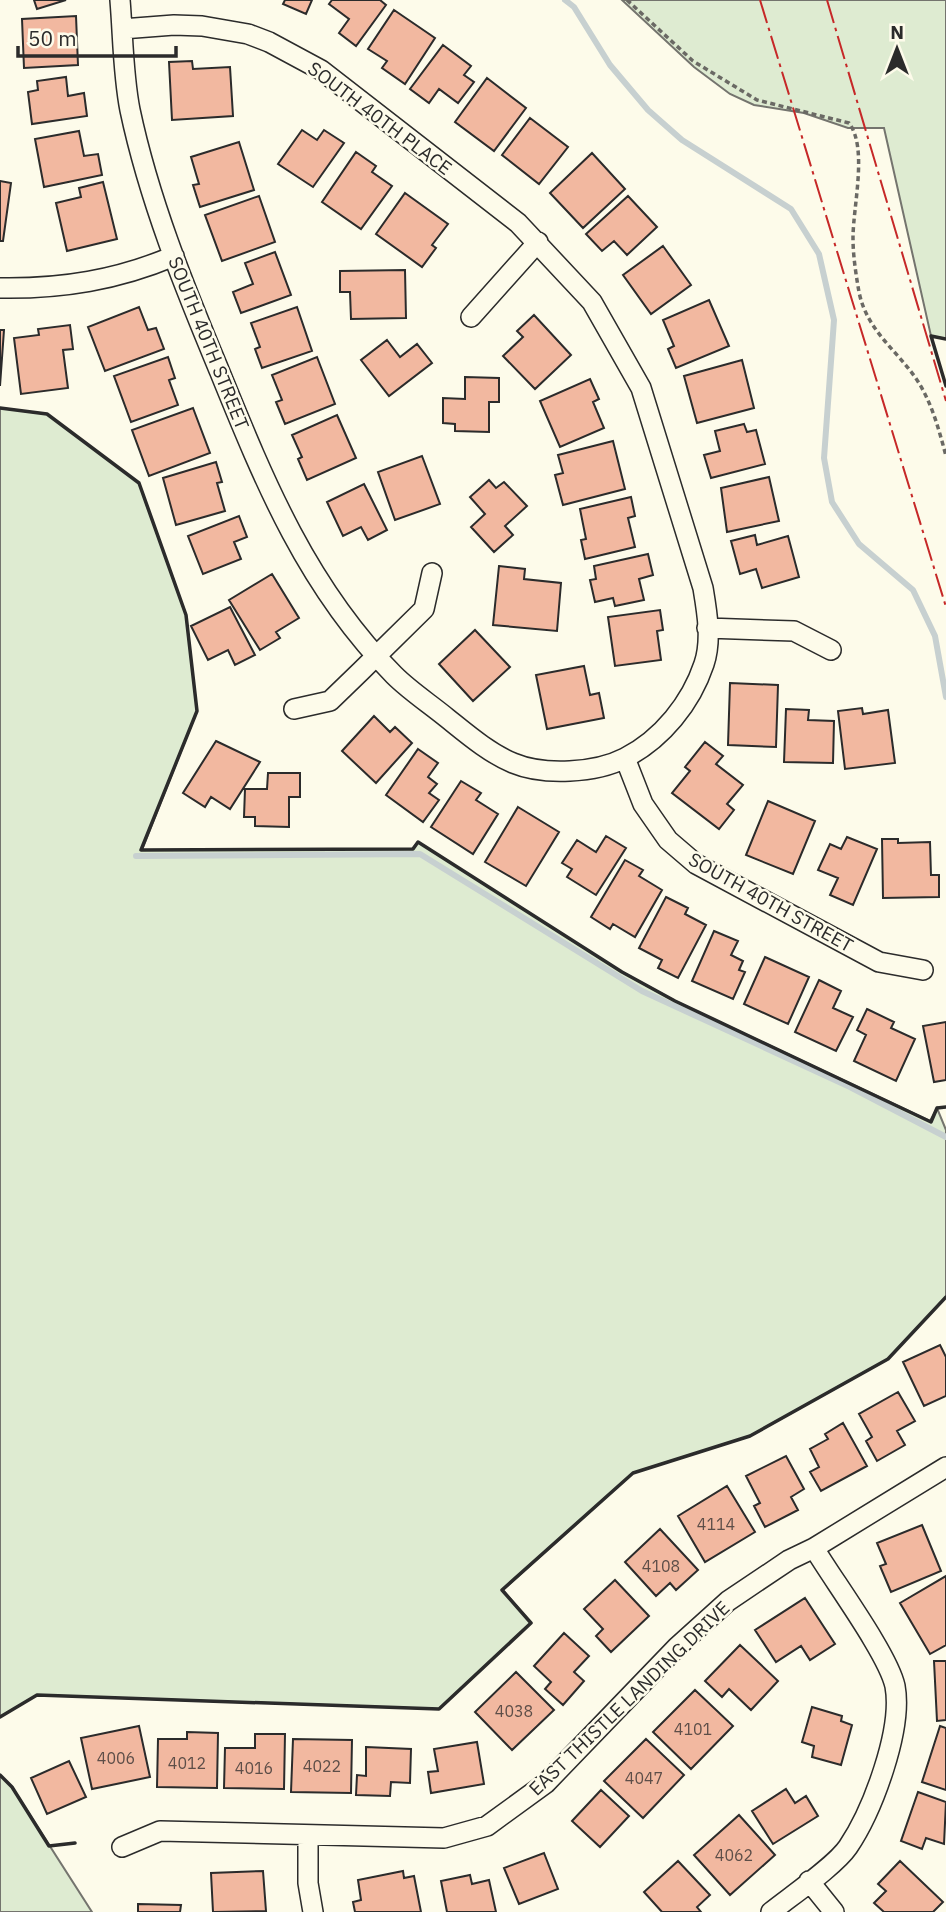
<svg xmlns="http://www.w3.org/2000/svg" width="946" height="1912" font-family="'IBM Plex Sans',sans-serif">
	<rect width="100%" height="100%" fill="#fdfbea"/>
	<path fill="#deebd1" stroke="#74746e" stroke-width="2" d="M622 0H946V339L931 336 884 128H848L804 113 754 105 730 94 694 67Z
		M0 408 47 414 139 483 186 615 197 711 142 850 412 849 418 842 622 972 675 1001 930 1121 937 1108 946 1130V1297L888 1359 750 1436 633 1473 503 1590 531 1623 439 1709 37 1695 0 1717Z
		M0 1775 12 1787 92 1912H0Z"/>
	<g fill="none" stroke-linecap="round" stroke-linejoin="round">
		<path stroke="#c7d0d0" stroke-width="6" d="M565 0 574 7 610 65 648 110 682 140 791 209 819 254 834 320 824 458 832 502 859 544 913 590 935 636 946 697
			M136 856 420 854 642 991 850 1087 946 1137"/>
	</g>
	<path fill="#f2b8a0" stroke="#2b2b2b" stroke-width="2" d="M34 0H66L37 9Z
		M285 0H312L306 14 283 4Z
		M332 0H380L386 5 356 46 339 33 349 19 329 4Z
		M394 10 435 38 405 84 382 68 387 61 368 49Z
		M76 16 78 65 24 68 22 19Z
		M443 45 471 66 464 75 474 82 458 103 439 89 429 103 410 89Z
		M192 61 193 69 230 67 233 116 172 120 169 62Z
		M66 77 68 96 84 93 87 116 32 124 28 92 38 90 37 81Z
		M487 78 526 108 494 151 455 122Z
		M530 118 568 147 539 184 502 155Z
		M302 130 317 140 324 130 344 143 313 187 278 164Z
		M79 131 84 156 98 154 102 175 44 187 35 139Z
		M239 142 254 190 200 207 193 185 199 184 191 157Z
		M356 152 376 166 372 172 392 186 361 229 322 202Z
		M592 153 625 189 583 228 550 193Z
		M0 181 11 183 3 241H0Z
		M103 182 117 239 67 251 56 203 81 197 79 188Z
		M405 193 448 224 432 245 436 248 422 267 376 234Z
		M259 196 275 242 222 261 205 215Z
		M628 196 657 227 627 255 614 241 602 251 586 234Z
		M663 246 691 285 651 314 623 275Z
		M275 252 291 295 241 313 233 292 253 284 245 263Z
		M405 270 406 318 351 319 350 292H340V271Z
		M709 300 729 346 676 368 668 349 674 346 663 320Z
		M139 307 148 330 156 328 164 349 105 371 88 327Z
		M297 307 312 351 262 368 255 349 260 347 251 323Z
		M534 315 571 355 535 389 503 356 523 337 517 331Z
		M70 325 73 349 63 350 68 388 21 394 14 338 39 335 38 329Z
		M0 330H4L0 386Z
		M387 340 400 357 417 344 432 363 389 396 361 360Z
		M168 357 175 378 169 380 178 405 131 422 114 376Z
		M317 357 335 404 285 424 276 402 282 400 272 375Z
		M742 360 754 408 697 423 684 376Z
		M465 377 499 378V402H489V432L455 431V424L443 423V398L465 399Z
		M590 379 599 399 593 402 604 428 560 447 540 401Z
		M193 408 210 453 149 476 132 430Z
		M337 415 356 458 307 480 298 459 302 457 292 435Z
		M744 424 747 432 756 430 765 464 711 478 704 455 720 451 715 431Z
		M613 441 625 489 563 505 555 475 563 473 558 455Z
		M422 456 440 504 395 520 378 472Z
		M216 462 222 482 217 483 225 511 176 525 163 478Z
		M769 477 779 521 727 532 721 488Z
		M489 480 496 488 504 482 527 506 505 526 513 535 494 552 471 527 485 514 470 497Z
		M364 484 387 530 368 540 361 527 343 536 327 502Z
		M631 497 635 516 628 518 635 547 585 559 581 540 586 539 580 509Z
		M239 516 247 537 234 542 241 559 203 574 188 536Z
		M755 535 757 545 788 536 799 577 762 588 756 569 740 574 731 541Z
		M648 554 653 575 639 579 644 600 615 606 613 598 595 602 590 580 596 579 594 566Z
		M499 566 525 569 524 579 561 583 557 631 493 625Z
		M272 574 299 618 276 632 280 638 260 650 229 600Z
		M230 607 255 655 235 665 228 650 208 660 191 626Z
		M660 610 663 630 657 631 661 660 615 666 608 617Z
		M475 630 510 667 473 701 439 664Z
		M584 666 590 695 599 693 604 718 547 729 536 675Z
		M730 683 778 685 776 747 728 745Z
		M862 708 863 714 888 710 895 763 845 769 838 711Z
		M786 709 809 710 808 720 834 721 833 763 784 762Z
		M374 716 390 732 395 727 412 743 376 783 342 751Z
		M216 741 260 762 230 809 211 797 205 807 183 793Z
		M705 742 723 756 716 764 743 785 727 804 734 810 719 829 672 793 690 771 685 767Z
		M418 749 438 763 428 777 437 784 429 793 439 800 423 822 386 795Z
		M268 773H300V797H289V827L255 826V817H244L245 789H267Z
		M461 781 481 793 476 800 498 814 473 854 431 827Z
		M768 801 815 821 793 874 746 855Z
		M518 807 559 832 526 886 485 862Z
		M606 836 626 848 596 895 567 877 572 869 562 863 577 840 596 852Z
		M847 837 877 849 853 905 830 895 838 878 818 870 830 844 841 849Z
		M882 839H898V843L930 842 931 875H939V897L883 898Z
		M625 860 643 870 639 876 662 890 635 937 613 924 610 929 591 917Z
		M666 897 688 908 685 914 706 925 678 978 658 968 662 960 639 948Z
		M714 931 738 941 731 955 743 961 739 970 745 972 733 999 692 981Z
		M765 957 809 977 788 1024 744 1004Z
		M819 980 841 991 833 1008 853 1017 836 1051 795 1032Z
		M867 1009 894 1022 891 1028 915 1039 896 1081 854 1061 866 1035 857 1030Z
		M946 1022V1080L934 1082 923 1026Z
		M940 1345 946 1357V1396L924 1406 903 1362Z
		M898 1392 915 1421 897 1431 905 1445 877 1461 866 1441 872 1437 859 1414Z
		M843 1423 867 1466 821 1491 810 1472 819 1467 810 1449 828 1439 825 1434Z
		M786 1456 804 1489 791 1497 798 1510 765 1527 754 1506 760 1503 746 1476Z
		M727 1486 755 1532 705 1562 678 1516Z
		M922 1525 941 1571 891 1592 880 1566 886 1564 877 1543Z
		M660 1529 698 1570 676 1590 670 1583 656 1596 625 1562Z
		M946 1576V1645L930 1654 900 1603Z
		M615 1580 649 1616 611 1652 596 1636 603 1629 584 1609Z
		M805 1598 835 1644 810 1660 801 1646 776 1662 755 1630Z
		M564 1633 589 1656 574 1672 584 1681 563 1705 545 1689 551 1682 534 1666Z
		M740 1645 778 1681 751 1710 729 1689 722 1697 705 1681Z
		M934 1661H946V1720L937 1721Z
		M516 1672 554 1710 512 1750 475 1712Z
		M695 1690 733 1726 691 1769 653 1732Z
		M812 1707 842 1716 841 1721 852 1725 841 1765 812 1757 814 1746 802 1742Z
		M139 1726 150 1777 92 1789 81 1738Z
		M940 1726 946 1728V1790L922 1782Z
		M187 1732 218 1733 217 1788 157 1787 158 1739H187Z
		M255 1734H285L284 1789 224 1788 225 1748H255Z
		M293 1739 352 1740 351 1793 291 1792Z
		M646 1739 684 1775 643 1818 604 1781Z
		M477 1742 484 1784 431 1793 428 1772 438 1771 434 1749Z
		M366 1747 411 1749 410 1783 391 1782 390 1796 356 1795 357 1775 366 1776Z
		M69 1761 86 1797 47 1814 31 1778Z
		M786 1789 795 1803 806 1796 818 1816 773 1844 752 1811Z
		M601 1790 629 1816 600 1847 572 1821Z
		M918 1792 946 1802 944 1844 926 1838 922 1849 901 1841Z
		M739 1815 775 1855 730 1895 694 1855Z
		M544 1853 558 1889 519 1904 504 1868Z
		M678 1861 710 1895 697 1907 701 1912H662L644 1892Z
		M900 1861 943 1902 933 1912H884L874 1903 886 1891 878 1884Z
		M263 1871 266 1911 213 1912 211 1873Z
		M403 1871 404 1878 414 1876 421 1912H355L353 1902 361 1900 358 1880Z
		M470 1875 472 1884 489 1880 496 1912H447L441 1881Z
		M138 1904 181 1905 180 1912H138Z"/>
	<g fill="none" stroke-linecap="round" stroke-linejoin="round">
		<g stroke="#2b2b2b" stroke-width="22">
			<path id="minor" d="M120 0C123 36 123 75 130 110 149 200 184 286 219 370 265 483 307 587 394 675 410 691 430 704 447 718 467 734 489 753 513 763 544 776 596 773 625 758L643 804 668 840 696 864 879 962 923 970
				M122 29 174 25 202 26 248 34 269 42 321 70 518 223 592 302 641 388 703 588C707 612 712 640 704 664 691 703 662 739 625 758
				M0 288C62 289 117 280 174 256
				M471 317 538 242
				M707 628 794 631 831 650
				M294 709 330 701 361 671 424 609 432 573
				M308 1837V1883L313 1912
				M122 1847 160 1831 444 1838 487 1826 546 1783 677 1647 728 1601 789 1560 814 1548 946 1467
				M809 1881 834 1912
				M771 1912C791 1896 835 1866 848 1847 873 1810 903 1729 895 1686 888 1654 833 1580 814 1548"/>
		</g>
		<path stroke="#6a6964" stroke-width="3.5" stroke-dasharray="5 3.5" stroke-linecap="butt" d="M627 0 693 61 757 100 849 123C868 148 853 206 853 238 853 256 856 275 859 292 867 331 897 350 917 380 932 403 939 430 946 456"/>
		<use href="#minor" stroke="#fdfbea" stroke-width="19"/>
		<path stroke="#2b2b2b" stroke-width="3.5" d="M946 339 931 336 946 386
			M0 408 47 414 139 483 186 615 197 711 141 850 413 849 418 842 622 972 675 1001 931 1122 937 1108 946 1107
			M0 1717 37 1695 439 1709 531 1623 502 1590 633 1473 750 1436 888 1359 946 1297
			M0 1775 12 1787 49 1846 75 1843"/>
		<path stroke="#c62828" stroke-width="2" stroke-dasharray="24 5 3.5 5" stroke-linecap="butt" d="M760 0 946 607
			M827 0 946 401"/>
	</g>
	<g text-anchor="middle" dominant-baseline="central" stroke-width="5" stroke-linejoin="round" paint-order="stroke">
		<g font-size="16" fill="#5d4e48">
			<text x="716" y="1524">4114</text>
			<text x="661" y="1566">4108</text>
			<text x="514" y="1711">4038</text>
			<text x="693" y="1729">4101</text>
			<text x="116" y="1758">4006</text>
			<text x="187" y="1763">4012</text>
			<text x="322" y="1766">4022</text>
			<text x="254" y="1768">4016</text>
			<text x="644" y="1778">4047</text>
			<text x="734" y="1855">4062</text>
		</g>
		<g font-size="19" fill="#2b2b2b" stroke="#fdfbea">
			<text transform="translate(380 118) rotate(37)">SOUTH 40TH PLACE</text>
			<text transform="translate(209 343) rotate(68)">SOUTH 40TH STREET</text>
			<text transform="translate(771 902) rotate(29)">SOUTH 40TH STREET</text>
			<text transform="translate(629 1698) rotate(-44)">EAST THISTLE LANDING DRIVE</text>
		</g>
	</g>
	<g transform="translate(897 49)" stroke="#fdfbea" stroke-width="5" paint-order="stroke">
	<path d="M0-5L12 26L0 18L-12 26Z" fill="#2b2b2b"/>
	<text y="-10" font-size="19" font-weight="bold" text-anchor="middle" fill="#2b2b2b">N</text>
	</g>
	<path d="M18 46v10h158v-10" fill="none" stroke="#2b2b2b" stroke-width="3.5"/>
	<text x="28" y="46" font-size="21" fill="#2b2b2b" stroke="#fdfbea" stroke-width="5" paint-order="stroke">50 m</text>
</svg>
